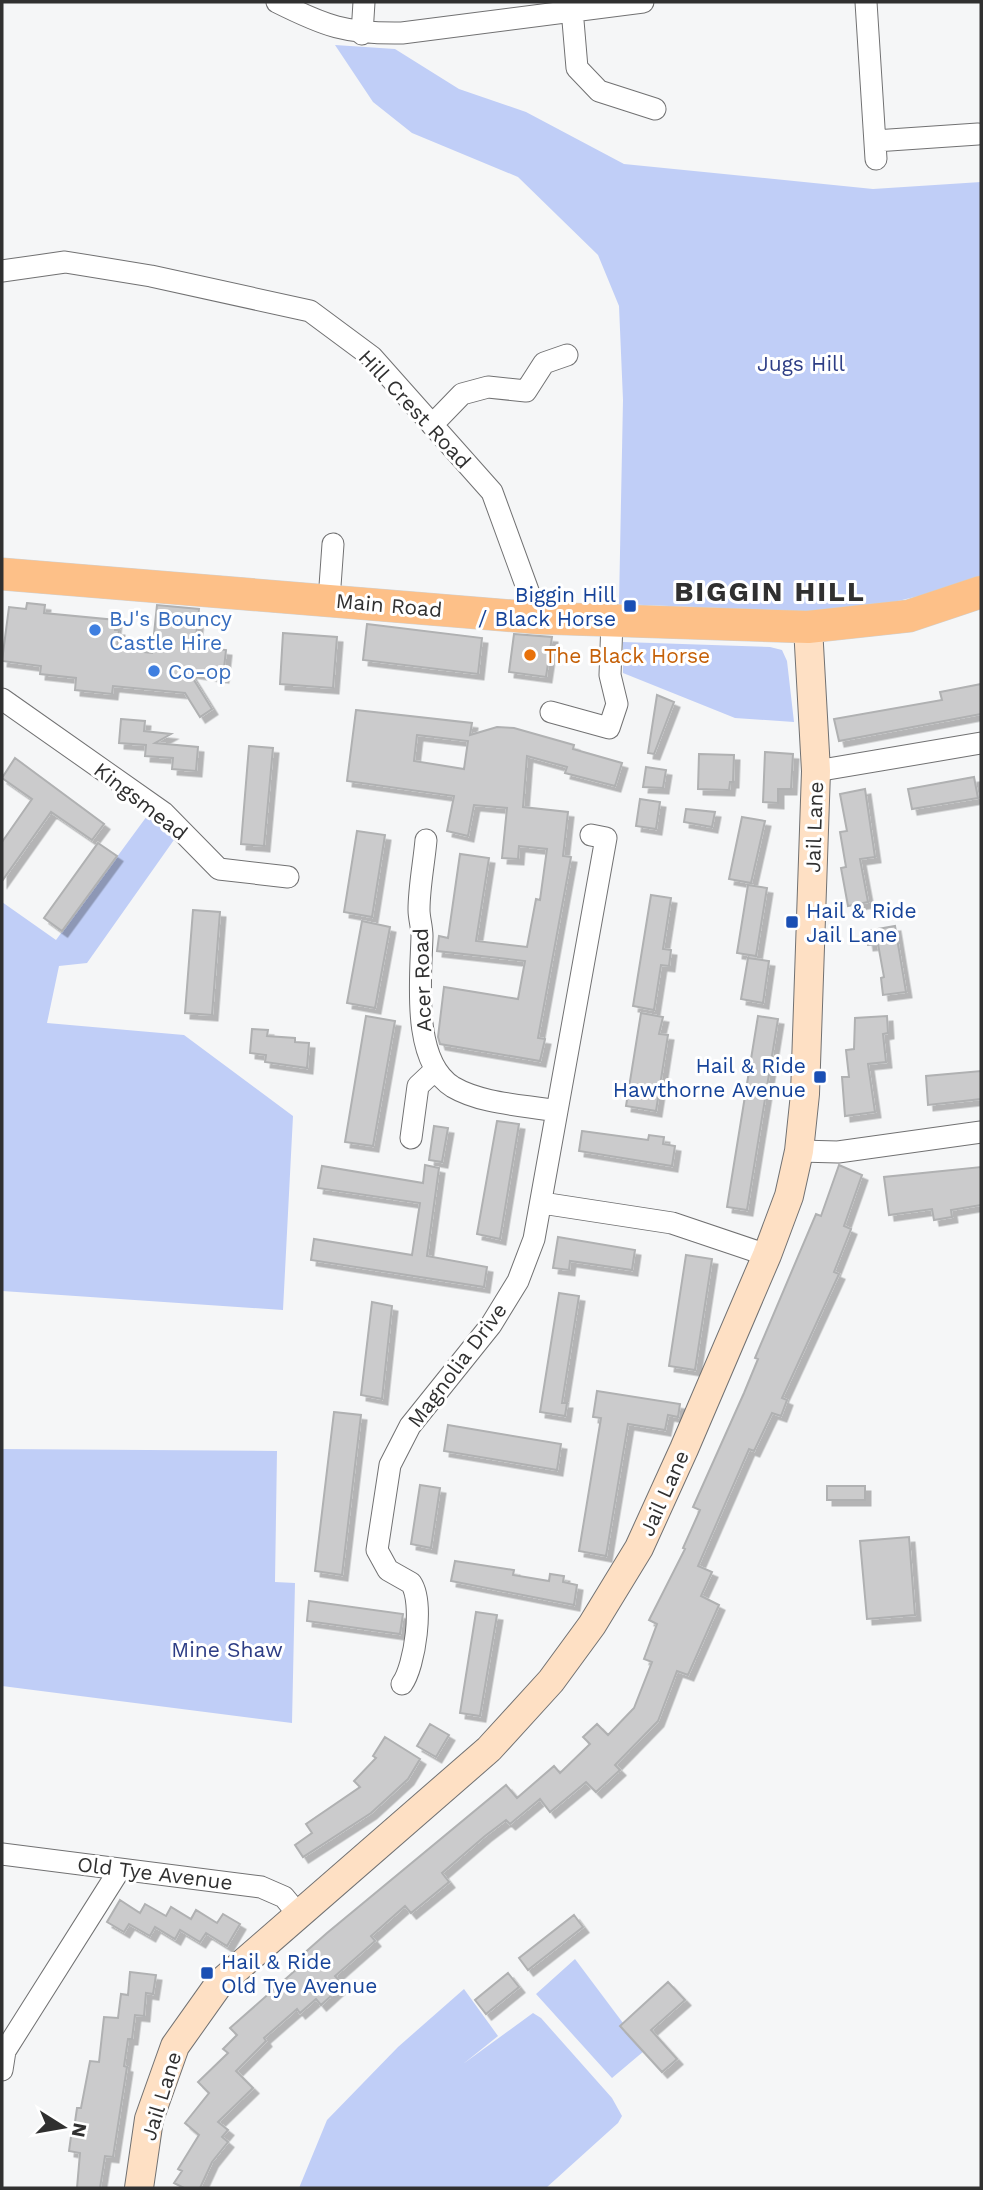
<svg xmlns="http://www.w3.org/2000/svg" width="983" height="2190" font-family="'Work Sans',sans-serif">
	<defs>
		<filter id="shadow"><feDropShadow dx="5.5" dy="5.5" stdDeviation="0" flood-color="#0004"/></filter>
	</defs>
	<rect width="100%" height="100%" fill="#f5f6f7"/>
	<path fill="#c0cef7" d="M335 45 395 49 459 89 526 112 624 164 873 189 981 182V581L848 613 619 604 623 400 619 306 598 255 518 177 412 133 373 102Z
		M623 642 770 647 782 650 787 661 794 722 735 718 623 673Z
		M147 816 176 837 87 963 59 966 47 1023 184 1035 293 1116 283 1310 2 1291V902L56 940Z
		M2 1449 277 1451 275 1582 295 1583 292 1723 2 1686Z
		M575 1959 644 2051 612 2078 536 1994Z
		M464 1989 498 2036 463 2064 533 2013 541 2018 612 2098 622 2116 618 2123 546 2188H299L327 2120 398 2047Z"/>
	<path fill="#cbcbcc" stroke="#b0b1b2" stroke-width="2" fill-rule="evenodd" filter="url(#shadow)" d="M27 603 45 605 44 613 116 620 115 630H119L117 649 152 653 157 605 199 609 195 646 226 650 223 677 189 672 212 709 200 717 185 693 113 686 112 694 75 690 76 678 40 674 41 666 2 661 9 607 26 609Z
		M367 624 482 638 478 674 363 660Z
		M283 633 337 637 333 688 280 684Z
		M514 634 552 637 546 677 509 672Z
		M981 684V714L839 741 834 719 942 700 940 692Z
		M657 695 674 702 654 754 648 753Z
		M356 710 472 723 470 735 497 727 514 728 574 745 573 749 622 763 615 786 565 773 567 767 527 756 523 807 568 812 563 856 571 857 538 1038 545 1039 540 1061 440 1044 438 1037 444 987 518 999 525 961 437 951 439 936 448 938 460 854 489 858 476 941 527 947 536 899 540 900 547 849 519 846 518 859 502 858 507 808 474 805 468 836 447 831 454 796 347 781ZM417 735 468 741 464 769 414 761Z
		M121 719 145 721 144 731 171 734 155 743 198 747 196 771 172 769 173 758 145 756 146 745 119 743Z
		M249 746 273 748 264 846 241 844Z
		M765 752 793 754 791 789H778V803L763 802Z
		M699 754 734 755 733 782H730L729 790 698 789Z
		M15 758 104 824 92 840 51 812 2 881V842L32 799 2 778Z
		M646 767 666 770 663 788 643 787Z
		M974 777 978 798 912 809 908 789Z
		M865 789 875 857 860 859 868 902 848 906 841 868 846 867 840 832 847 831 840 794Z
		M640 799 660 802 656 829 636 826Z
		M686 809 715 812 712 827 684 822Z
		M742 817 765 821 751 883 729 879Z
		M357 831 385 835 372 917 344 912Z
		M98 843 117 856 62 931 44 918Z
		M748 885 767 888 756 956 737 953Z
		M651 895 671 898 663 949 671 950 669 966 661 965 654 1010 633 1006Z
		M193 910 220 912 212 1015 185 1013Z
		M362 921 390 927 375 1008 347 1003Z
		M895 926 906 992 883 995 881 978 884 977 878 944 868 945 866 931Z
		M748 958 769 961 763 1003 741 999Z
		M641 1013 663 1017 659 1034 668 1035 656 1111 626 1106Z
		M366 1016 395 1021 373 1146 345 1142Z
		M758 1016 778 1019 747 1210 727 1207Z
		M887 1016 888 1033 883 1034 886 1062 868 1064 875 1112 845 1116 842 1077H849L846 1050 854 1049 855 1018Z
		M252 1029 268 1030 267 1036 295 1038V1042L309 1043 307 1068 265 1062 266 1055 250 1053Z
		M981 1071V1099L928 1105 926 1076Z
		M497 1121 519 1124 500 1239 477 1234Z
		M434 1126 448 1128 442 1162 429 1160Z
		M582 1131 648 1140 649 1135 664 1137 663 1144 675 1146 672 1166 579 1151Z
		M425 1165 439 1168 427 1256 487 1267 484 1287 311 1260 314 1239 412 1255 420 1203 318 1188 322 1166 423 1183Z
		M839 1165 862 1175 844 1226 851 1229 834 1272 839 1274 782 1398 787 1400 781 1416 772 1413 754 1451 749 1449 698 1566 712 1572 701 1596 719 1605 688 1675 677 1671 658 1721 615 1765 620 1770 596 1792 586 1782 550 1812 540 1799 510 1824 506 1820 485 1836 442 1873 449 1882 411 1913 405 1906 371 1936 375 1941 335 1976 343 1985 321 2005 316 1999 300 2013 297 2009 264 2038 266 2041 236 2071 253 2088 218 2122 228 2130 222 2137 228 2142 212 2162 200 2188H184L174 2183 182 2171 178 2169 199 2135 185 2123 209 2093 198 2082 228 2053 223 2049 237 2035 230 2028 298 1968 293 1963 327 1933 506 1785 517 1798 554 1766 560 1773 590 1744 583 1737 597 1724 608 1735 634 1708 652 1662 644 1659 657 1624 649 1620 685 1549 683 1548 700 1510 693 1507 744 1393 758 1359 755 1358 816 1214 821 1216Z
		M981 1167V1205L951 1210 952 1217 934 1220 932 1209 889 1215 884 1177Z
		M558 1237 635 1250 632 1270 570 1261 569 1270 553 1268Z
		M686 1255 712 1259 695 1370 669 1366Z
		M559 1293 579 1296 562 1403H567L565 1416 540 1412Z
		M372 1302 392 1306 382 1399 361 1395Z
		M597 1391 680 1404 678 1417 668 1415 665 1430 628 1424 606 1556 579 1551 601 1418 593 1417Z
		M334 1412 361 1415 342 1575 315 1571Z
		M448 1425 561 1444 557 1470 444 1451Z
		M420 1485 440 1488 431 1548 411 1544Z
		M827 1486H865V1500H827Z
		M909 1537 915 1615 867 1619 860 1541Z
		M455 1561 514 1570 513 1575 549 1581 550 1574 564 1576 563 1582 577 1585 574 1605 451 1581Z
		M309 1601 403 1614 400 1634 307 1621Z
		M476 1612 497 1615 480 1716 460 1713Z
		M430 1724 449 1735 436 1757 417 1746Z
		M385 1737 420 1759 408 1779 371 1813 303 1857 295 1845 312 1833 306 1824 360 1787 354 1781 376 1758 373 1756Z
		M120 1900 140 1913 145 1904 166 1916 171 1907 191 1919 196 1910 217 1923 223 1914 240 1924 227 1946 206 1933 200 1942 180 1930 175 1939 155 1927 150 1936 129 1924 124 1932 107 1922Z
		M574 1915 583 1927 528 1970 519 1958Z
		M130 1972 156 1975 153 1994 146 1993 144 2016 135 2015 132 2039H128L124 2066 127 2067 113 2157 105 2156 100 2188H77L80 2153 69 2151 72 2129H74L77 2108H81L90 2061 99 2062 104 2017 118 2018 121 1994 128 1995Z
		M508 1973 519 1987 486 2014 475 2000Z
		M668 1982 685 2000 651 2030 677 2059 662 2072 620 2026Z"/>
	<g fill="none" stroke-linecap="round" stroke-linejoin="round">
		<g stroke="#717172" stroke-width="23">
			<path id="street" d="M277 2C325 26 346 34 402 33L643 2
				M866 2 876 159
				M572 9 577 68 599 91 655 109
				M362 34 364 2
				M875 141 978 134
				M2 271 65 262 151 276 310 311 372 357 492 492 538 618
				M432 425 462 394 488 387 526 391 544 363 567 355
				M329 600 333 544
				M2 699 164 813 219 869 288 877
				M551 712 609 728 617 704 610 675 612 622
				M816 771 981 743
				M426 840C424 863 419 887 419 910 419 918 422 927 422 936 421 978 411 1061 453 1087 482 1104 524 1105 557 1111
				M411 1138 418 1086 435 1070
				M799 1151 838 1152 981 1132
				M542 1203 672 1223 767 1255
				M402 1684C415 1666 424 1602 411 1583L388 1570 377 1550 390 1465 410 1426 491 1325 518 1281 534 1239 606 838 591 835
				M2 1854 261 1887 284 1897 298 1914
				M2 2070 5 2051 120 1869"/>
		</g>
		<g stroke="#717172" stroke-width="30">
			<path id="secondary" d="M139 2188 149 2119 175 2046 219 1984 489 1749 551 1681 592 1625 639 1548 684 1449 767 1255 789 1196 799 1151 805 1094 816 771 808 627"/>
		</g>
		<g stroke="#d1d1d1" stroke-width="33">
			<path id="primary" d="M2 574 538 618 808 627 909 616 981 592"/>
		</g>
		<use href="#street" stroke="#fff" stroke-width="21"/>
		<use href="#secondary" stroke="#fee0c4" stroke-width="28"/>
		<use href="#primary" stroke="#fdc088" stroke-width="32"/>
	</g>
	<g fill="#1a4fb4" stroke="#fff" stroke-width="2.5">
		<rect x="623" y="599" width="14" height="14" rx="3.5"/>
		<rect x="785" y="915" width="14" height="14" rx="3.5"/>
		<rect x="813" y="1070" width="14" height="14" rx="3.5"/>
		<rect x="200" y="1966" width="14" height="14" rx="3.5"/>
	</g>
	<g fill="#3f7fe0" stroke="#fff" stroke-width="2.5">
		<circle cx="95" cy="630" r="7"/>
		<circle cx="154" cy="671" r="7"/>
	</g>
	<circle fill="#e8710a" stroke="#fff" stroke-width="2.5" cx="530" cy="655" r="7"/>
	<g text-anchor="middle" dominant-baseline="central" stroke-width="6" stroke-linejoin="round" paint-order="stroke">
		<g font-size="21" fill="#2d3d85" stroke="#fff">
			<text x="801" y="363">Jugs Hill</text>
			<text x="227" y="1649">Mine Shaw</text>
		</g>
		<g font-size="21" fill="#303030" stroke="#fff">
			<text transform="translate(415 409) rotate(47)">Hill Crest Road</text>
			<text transform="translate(389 605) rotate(5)">Main Road</text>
			<text transform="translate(141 801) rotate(38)">Kingsmead</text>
			<text transform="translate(814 827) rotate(-88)">Jail Lane</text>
			<text transform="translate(422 980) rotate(-92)">Acer Road</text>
			<text transform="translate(457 1365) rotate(-53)">Magnolia Drive</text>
			<text transform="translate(664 1493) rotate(-66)">Jail Lane</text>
			<text transform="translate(155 1873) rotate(7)">Old Tye Avenue</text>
			<text transform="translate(161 2096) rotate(-73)">Jail Lane</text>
		</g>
		<g font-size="21" fill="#164399" stroke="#fff" text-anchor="end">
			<text x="616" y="594">Biggin Hill<tspan x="616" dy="24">/ Black Horse</tspan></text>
			<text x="806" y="910" text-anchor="start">Hail &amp; Ride<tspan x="806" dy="24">Jail Lane</tspan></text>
			<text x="806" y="1065">Hail &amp; Ride<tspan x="806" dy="24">Hawthorne Avenue</tspan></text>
			<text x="221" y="1961" text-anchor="start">Hail &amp; Ride<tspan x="221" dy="24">Old Tye Avenue</tspan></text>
		</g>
		<g font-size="21" fill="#366cbe" stroke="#fff" text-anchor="start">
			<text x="109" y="618">BJ's Bouncy<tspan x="109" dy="24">Castle Hire</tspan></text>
			<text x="168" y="671">Co-op</text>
		</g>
		<g font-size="21" fill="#c56008" stroke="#fff" text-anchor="start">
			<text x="544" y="655">The Black Horse</text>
		</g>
		<g font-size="28" font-weight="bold" letter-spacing="2" fill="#303030" stroke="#fff">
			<text x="770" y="591">BIGGIN HILL</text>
		</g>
	</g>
	<rect width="983" height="2190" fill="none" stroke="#303030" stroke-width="7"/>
	<g transform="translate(63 2127) rotate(101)" stroke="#ffffff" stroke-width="5" paint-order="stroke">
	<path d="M0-5L12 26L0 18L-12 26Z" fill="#303030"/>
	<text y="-10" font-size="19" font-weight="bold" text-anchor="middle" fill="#303030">N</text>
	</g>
</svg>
